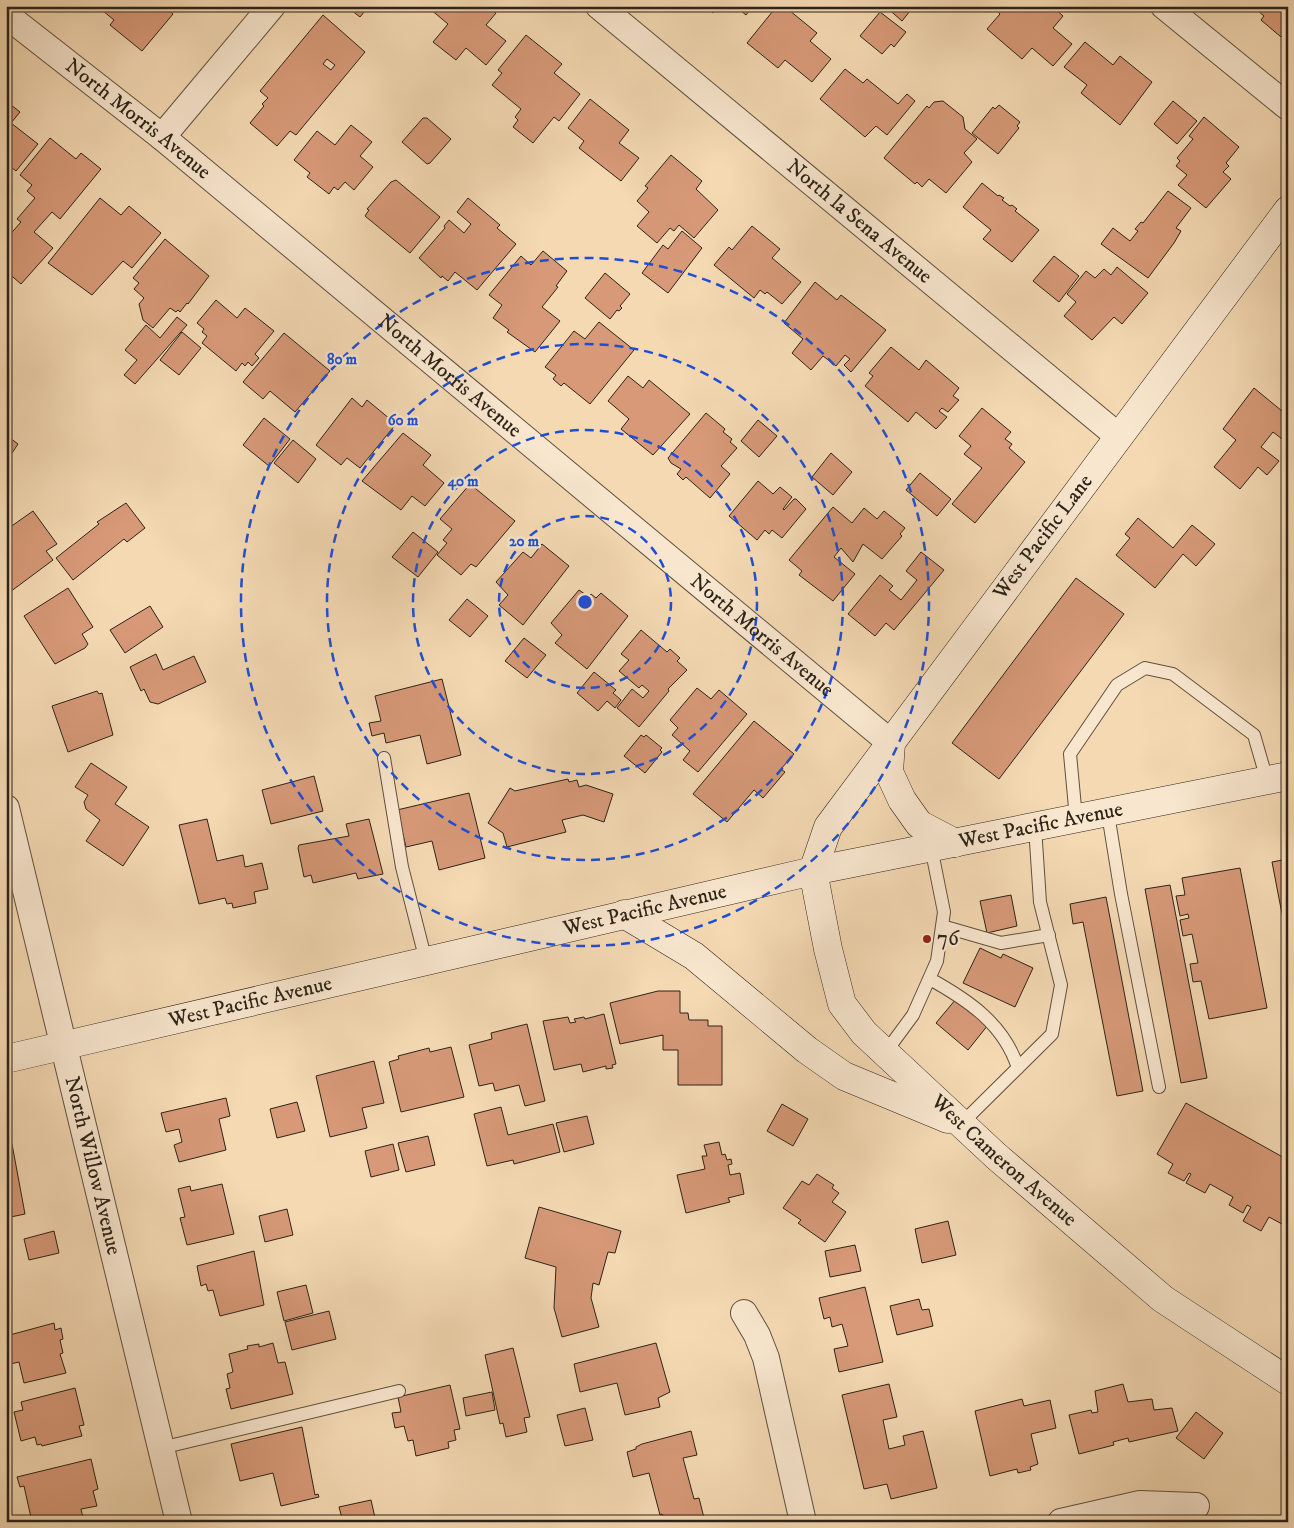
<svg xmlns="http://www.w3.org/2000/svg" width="1294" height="1528" font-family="'IM FELL DW Pica',serif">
	<rect width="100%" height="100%" fill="#f4d9b3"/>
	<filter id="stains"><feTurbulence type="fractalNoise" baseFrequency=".004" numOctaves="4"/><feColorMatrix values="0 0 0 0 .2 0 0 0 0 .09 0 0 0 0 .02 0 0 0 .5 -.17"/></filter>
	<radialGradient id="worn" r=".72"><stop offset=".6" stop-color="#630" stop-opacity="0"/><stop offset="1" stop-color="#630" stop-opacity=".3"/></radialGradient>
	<path fill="#d79978" stroke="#2c2318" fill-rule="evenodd" d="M97 6H164L173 14 142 51 110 25 114 20Z
		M346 6H369L360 17Z
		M432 6H487L496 13 486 25 506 41 486 65 466 48 456 60 433 42 448 24 430 9Z
		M705 6H718L713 13Z
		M735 6H753L746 15Z
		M777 6H784L817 33 810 41 831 59 812 82 785 60 778 68 747 43Z
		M885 6H914L902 21Z
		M1001 6H1052L1063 16 1053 28 1072 44 1053 66 1032 48 1022 59 987 29 1000 14 997 11Z
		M1252 6H1288V35L1285 33 1281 37 1261 20 1264 16Z
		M880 12 906 32 894 47 891 44 882 54 860 36Z
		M323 15 365 52 296 135 290 131 277 146 250 123 264 106 262 104 268 98 260 91ZM327 59 335 65 331 70 323 64Z
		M526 35 562 64 554 73 580 94 559 121 554 117 533 143 513 127 518 120 515 117 521 109 492 85 502 73 498 70Z
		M1085 42 1113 65 1120 56 1152 82 1120 125 1081 93 1087 85 1064 67Z
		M845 69 863 83 867 79 898 104 907 94 915 101 887 135 876 126 865 137 820 99Z
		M590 99 629 130 619 143 639 158 621 181 579 148 584 141 568 128Z
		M6 101 20 112 11 123 38 144 16 171 6 163Z
		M943 101 963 117 965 129 977 139 964 153 972 162 946 193 929 179 922 187 917 182 915 184 884 158 927 106 929 108 934 102Z
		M1173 101 1197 121 1177 144 1154 124Z
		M999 105 1020 122 1017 126 1019 128 998 154 972 133 993 107 995 109Z
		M1204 117 1239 147 1226 163 1229 166 1223 172 1231 179 1206 208 1178 185 1187 175 1176 166 1180 161 1177 158 1193 139 1189 136Z
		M423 118H427L451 139 430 163 427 164 402 142Z
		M351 125 372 142 360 156 373 167 354 190 345 182 338 190 334 187 329 194 307 177 310 173 294 160 317 131 335 145Z
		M50 138 76 159 81 153 101 169 60 219 52 212 34 232 53 248 21 284 6 271V239L21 222 17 219 35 198 27 191 32 185 20 175Z
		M671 155 702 181 696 189 718 210 694 238 679 225 674 231 670 228 657 243 637 226 649 212 637 201 648 188 645 186Z
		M396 180 440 217 410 253 365 216 369 210 367 209 391 182Z
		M982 183 998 196 999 195 1004 198 1002 200 1010 206 1012 205 1017 209 1015 211 1039 230 1012 262 983 239 991 230 963 207Z
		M1168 191 1191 208 1176 228 1181 231 1174 243 1148 278 1101 244 1113 228 1130 241 1138 231 1135 229 1141 222 1143 223Z
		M100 198 121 215 129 206 161 233 132 268 123 261 92 295 48 263Z
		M468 198 500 225 497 228 516 244 477 290 455 272 448 281 442 276 441 278 419 258 445 228 444 226 449 220 464 233 471 224 457 212Z
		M752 226 780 249 772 258 801 282 782 304 767 292 765 294 760 290 754 298 714 265 729 247 732 250Z
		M682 231 702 248 668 293 642 273 663 245 668 249Z
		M165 239 209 276 188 304 187 303 180 312 178 310 176 312 170 308 153 328 143 320 139 304 144 298 134 289 139 283 133 278Z
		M543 251 567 271 556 286 558 287 542 307 560 321 535 352 507 332 509 330 493 318 502 305 489 295 521 256 531 265Z
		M1054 256 1079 276 1059 302 1033 281Z
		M1117 267 1148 293 1122 324 1114 317 1092 340 1064 316 1076 302 1067 294 1086 271 1095 278 1104 269 1111 275Z
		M605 273 630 294 620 306 622 308 619 311 617 310 610 319 585 298Z
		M815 282 837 300 841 295 886 330 851 372 844 365 850 359 845 355 836 366 823 356 811 370 792 353 803 339 784 323Z
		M216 300 237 318 245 308 274 331 255 354 259 358 252 366 248 362 245 366 242 363 236 371 202 343 207 336 202 332 204 329 197 323Z
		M177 317 187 325 135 384 124 375 137 360 125 350 146 325 160 338Z
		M599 322 634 350 590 404 564 383 561 386 553 379 556 375 545 367 574 331 585 339Z
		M182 332 201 348 179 375 160 360Z
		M284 333 330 371 295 412 270 391 263 399 243 382Z
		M891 347 919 370 926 360 959 388 953 396 959 400 948 412 942 408 939 411 947 417 936 429 916 412 908 422 865 386 873 376 869 373Z
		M628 376 643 388 649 380 690 414 653 455 621 429 629 419 608 401Z
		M1254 388 1288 416V450L1283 446 1286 442 1273 432 1261 447 1279 461 1267 475 1258 467 1240 489 1214 467 1236 440 1223 429Z
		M352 398 362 407 367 400 396 424 360 468 347 458 341 465 316 445Z
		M982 408 1011 432 1005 439 1012 444 1009 448 1025 462 975 523 952 504 982 468 964 454 971 446 959 436Z
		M706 413 725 429 723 432 732 439 730 442 737 448 721 466 730 474 710 498 686 477 683 480 677 474 681 469 671 463 668 458Z
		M264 418 290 439 269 466 243 445Z
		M758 420 777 436 759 457 741 441Z
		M403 433 431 455 423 465 444 483 425 506 412 496 401 510 362 481Z
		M6 435 18 444 6 462Z
		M293 440 316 459 298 483 274 463Z
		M831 453 852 472 833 495 812 477Z
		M920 473 951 499 937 516 906 490Z
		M758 481 773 494 780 487 792 497 783 509 784 510 794 499H796L806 509 782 538 772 530 769 534 765 530 757 540 729 516Z
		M470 484 515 521 476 567 471 564 461 575 437 555 447 543 443 540 452 529 440 519Z
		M126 503 145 528 127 542 124 539 73 580 56 558 99 524 97 522Z
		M833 507 852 523 864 508 877 519 884 511 905 528 900 534 902 536 882 559 863 544 853 562 841 548 834 557 855 574 833 601 799 575 802 571 789 560Z
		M33 511 57 544 46 551 53 560 10 592 6 586V530Z
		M1138 518 1173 548 1192 525 1215 544 1196 566 1183 554 1155 588 1116 555 1130 538 1125 534Z
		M413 532 438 552 418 577 392 557Z
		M542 544 569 566 523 625 499 605 508 595 496 582 523 552 531 558Z
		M921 552 944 570 894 630 886 623 875 636 848 614 880 575 893 586 889 590 901 600 917 580 906 571Z
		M1076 578 1124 614 999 779 952 743Z
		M68 588 93 627 82 634 88 644 85 648 55 664 24 616Z
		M579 590 589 597 591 594 596 598 601 593 628 616 587 669 555 643 562 635 551 623Z
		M467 599 488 616 470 637 449 620Z
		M150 606 163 627 125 653 110 630Z
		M641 630 667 652 670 649 680 658 677 661 687 670 668 689 669 691 639 727 617 708 632 689 643 698 649 691 642 685 639 688 619 671 629 660 621 654Z
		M524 638 546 655 527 678 505 661Z
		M156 654 163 670 194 656 206 682 158 704 150 702 144 689 141 691 130 667Z
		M594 672 616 690 613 693 621 700 615 708 607 701 598 711 577 693Z
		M442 679 461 755 427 764 420 735 386 743 384 733 372 736 369 723 381 721 375 696Z
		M697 688 711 699 719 690 747 714 698 772 683 760 690 751 672 735 678 728 670 720Z
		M97 691 99 694 102 693 113 735 68 752 52 706Z
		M754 721 794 754 781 769 785 772 763 798 754 790 727 822 693 794Z
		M641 735 644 737 646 735 662 748 660 750 662 752 645 773 624 756Z
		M91 763 127 787 115 804 149 827 123 866 86 841 100 820 86 809 84 802 88 795 75 787Z
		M314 776 323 811 271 824 262 790Z
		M568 779 569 782 577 780 579 787 586 785 613 794 604 822 583 815 562 820 566 832 507 847 503 833 488 823 510 788 515 791Z
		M469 793 485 858 439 870 432 841 406 847 397 810Z
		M207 819 217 861 243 855 245 867 262 863 268 889 254 892 256 903 233 908 232 903 227 904 225 898 199 904 179 825Z
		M369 819 383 874 358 879 356 873 313 883 311 875 304 877 298 848 299 845 349 836 346 824Z
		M1288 859V945L1272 862Z
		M1240 868 1267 1008 1209 1019 1201 981 1193 982 1190 964 1198 963 1192 934 1183 936 1180 920 1189 918 1188 914 1180 916 1176 896 1185 895 1182 878Z
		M1170 885 1207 1078 1181 1083 1145 889Z
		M1011 895 1017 926 987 933 980 901Z
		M1106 897 1143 1091 1117 1096 1083 922 1073 924 1070 904Z
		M980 948 1001 958 1003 954 1033 968 1015 1007 963 983Z
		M658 991H680V1013H688L689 1020H708V1026H722V1085H678V1050H663V1035L620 1044 610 1003Z
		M956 999 988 1025 968 1050 936 1023Z
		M604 1014 616 1064 612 1065 613 1068 606 1069V1066L583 1072 581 1064 554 1070 543 1021 568 1017 570 1023 576 1022 574 1019 584 1017 585 1019Z
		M527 1024 545 1101 525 1106 519 1085 495 1091 493 1083 479 1086 469 1045 492 1039 491 1033Z
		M451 1047 464 1097 401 1112 389 1062 399 1059 398 1056 429 1048 430 1052Z
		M374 1061 384 1103 362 1108 367 1128 330 1137 316 1076Z
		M226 1098 230 1116 219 1119 226 1150 179 1162 174 1145 182 1142 179 1129 166 1132 161 1113Z
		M297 1102 305 1131 277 1138 270 1109Z
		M1186 1103 1288 1160V1214L1282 1224 1269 1217 1261 1231 1243 1221 1251 1207 1247 1205 1243 1213 1229 1205 1233 1197 1210 1184 1205 1193 1186 1183 1191 1174 1189 1173 1184 1181 1168 1173 1173 1164 1157 1154Z
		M782 1104 808 1119 793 1146 767 1131Z
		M501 1107 508 1135 553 1124 560 1152 514 1164 513 1160 487 1166 474 1114Z
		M587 1116 594 1144 564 1152 556 1123Z
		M428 1136 435 1165 406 1172 398 1143Z
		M719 1142 722 1155 725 1154 727 1160 731 1159 732 1164 728 1165 730 1175 740 1173 744 1194 728 1198 730 1202 686 1213 677 1175 705 1169 702 1156H707L704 1145Z
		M12 1144 25 1214 6 1218V1145Z
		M393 1144 399 1170 371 1177 365 1151Z
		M817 1174 834 1185 832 1188 839 1193 832 1202 846 1212 825 1242 798 1223 801 1220 783 1208 802 1181 809 1185Z
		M222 1184 234 1234 187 1245 180 1218 185 1217 178 1189 190 1186 191 1191Z
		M539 1207 621 1231 615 1253 608 1252 599 1285 593 1283 591 1298 599 1327 562 1337 554 1308 556 1267 525 1258Z
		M287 1209 293 1235 265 1242 259 1216Z
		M948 1221 956 1255 922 1263 915 1229Z
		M54 1231 59 1253 29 1260 24 1239Z
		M855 1245 861 1271 830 1277 825 1251Z
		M254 1251 264 1305 220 1316 213 1290 208 1291 206 1284 201 1286 197 1266Z
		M306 1285 313 1313 284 1321 277 1292Z
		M865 1287 883 1362 839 1372 834 1349 848 1346 842 1324 832 1327 830 1317 824 1319 819 1298Z
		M919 1299 922 1310 929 1309 933 1326 897 1335 890 1306Z
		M329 1311 336 1339 292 1350 285 1322Z
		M54 1323 55 1330 61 1328 63 1339 60 1340 63 1353 60 1354 66 1373 24 1383 19 1362 6 1365V1336Z
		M273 1343 278 1363 285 1362 293 1394 231 1409 226 1389 230 1388 227 1374 233 1372 229 1354 248 1349 247 1346 259 1344V1347Z
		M656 1343 670 1392 658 1398 660 1407 625 1415 617 1383 580 1392 574 1364Z
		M513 1348 530 1417 524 1418 527 1432 506 1437 503 1423 500 1424 485 1355Z
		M889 1384 897 1417 883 1420 889 1449 905 1445 903 1436 923 1431 937 1488 891 1499 887 1484 864 1489 842 1395Z
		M1123 1384 1128 1402 1152 1399 1154 1410 1172 1408 1178 1431 1129 1442 1128 1438 1113 1442 1114 1445 1079 1454 1069 1415 1091 1410 1092 1413 1098 1412 1095 1391Z
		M450 1385 460 1429 454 1430 456 1440 448 1442 449 1448 416 1456 413 1440 408 1441 404 1426 395 1428 392 1413 401 1412 398 1397Z
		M75 1388 84 1425 79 1426 82 1436 42 1446 41 1444 37 1445 35 1437 21 1441 14 1412 23 1410 21 1402Z
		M492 1392 495 1410 466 1416 463 1398Z
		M1022 1399 1024 1406 1050 1400 1056 1428 1031 1434 1038 1464 1030 1467 1031 1470 1018 1473 1017 1469 990 1476 975 1411Z
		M585 1408 593 1440 565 1446 557 1415Z
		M1196 1412 1223 1433 1204 1459 1176 1438Z
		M302 1427 315 1495 318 1494 319 1497 281 1506 273 1473 240 1481 231 1444Z
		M691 1431 697 1455 683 1458 694 1499 699 1498 705 1522H646L663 1517 662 1514 660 1515 649 1473 633 1477 627 1452 636 1449V1447L642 1444Z
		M6 1442 12 1468 6 1469Z
		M91 1459 98 1489 93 1491 97 1506 81 1509 84 1522H32L24 1486 20 1487 17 1477Z
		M371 1500 376 1522H343L339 1507Z"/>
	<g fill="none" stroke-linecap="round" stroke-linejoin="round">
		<g stroke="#5e503f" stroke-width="14">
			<path id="lane" d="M384 758 402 867 426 961
				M1108 814 1121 894 1159 1087
				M1076 818 1070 754 1117 685 1145 668 1173 674 1254 735 1267 780
				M942 926 1001 943 1049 935
				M930 979C968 1000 1004 1024 1018 1068
				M885 1053 913 1015 937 961 944 912 931 847
				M961 1124 1052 1034 1061 985 1040 902 1035 827
				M161 1448 399 1391"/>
		</g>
		<g stroke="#5e503f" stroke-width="28">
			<g id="street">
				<path id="s1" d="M599 6 1118 436"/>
				<path d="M1164 6 1288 107"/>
				<path id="s2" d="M6 15 162 137 891 743"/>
				<path d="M162 137 272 6"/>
				<path id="s3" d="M6 808 179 1522"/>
				<path d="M744 1313 757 1335 766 1358 803 1522"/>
				<path d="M1061 1522 1140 1504 1196 1506"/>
			</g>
		</g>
		<g stroke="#2c2318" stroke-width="29">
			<g id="secondary">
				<path id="s4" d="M1288 210 828 827 813 871 828 949 842 1004 864 1033 996 1156 1163 1299 1288 1381"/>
				<path d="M891 743 889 772 902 800 919 824 955 843"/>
				<path d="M624 914 694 956 807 1050 844 1076 948 1119"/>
				<path id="s5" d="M6 1059 813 871 1288 776"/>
			</g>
		</g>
		<use href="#lane" stroke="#f8e6ce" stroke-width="12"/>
		<use href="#street" stroke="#f8e6ce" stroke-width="26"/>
		<use href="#secondary" stroke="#f8e6ce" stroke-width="28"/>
	</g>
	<g fill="none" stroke="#1d4ed8" stroke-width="2.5" stroke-dasharray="9 6">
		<circle cx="585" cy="602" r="86"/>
		<circle cx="585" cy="602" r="172"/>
		<circle cx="585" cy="602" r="258"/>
		<circle cx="585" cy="602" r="344"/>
	</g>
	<circle fill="#8f2418" stroke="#f8e6ce" stroke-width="2" cx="927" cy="939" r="5"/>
	<g text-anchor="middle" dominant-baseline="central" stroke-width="4.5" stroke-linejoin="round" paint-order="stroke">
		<g font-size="21" fill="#2c2318" stroke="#f8e6ce">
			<text stroke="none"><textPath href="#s2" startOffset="168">North Morris Avenue</textPath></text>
			<text stroke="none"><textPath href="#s1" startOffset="338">North la Sena Avenue</textPath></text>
			<text stroke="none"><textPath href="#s2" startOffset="572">North Morris Avenue</textPath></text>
			<text transform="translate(1043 537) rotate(-53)">West Pacific Lane</text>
			<text stroke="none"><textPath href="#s2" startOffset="978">North Morris Avenue</textPath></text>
			<text stroke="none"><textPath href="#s5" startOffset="1061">West Pacific Avenue</textPath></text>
			<text stroke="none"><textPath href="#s5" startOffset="656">West Pacific Avenue</textPath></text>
			<text stroke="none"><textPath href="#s5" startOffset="251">West Pacific Avenue</textPath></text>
			<text stroke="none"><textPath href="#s4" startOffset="1178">West Cameron Avenue</textPath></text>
			<text stroke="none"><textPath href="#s3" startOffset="368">North Willow Avenue</textPath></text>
		</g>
		<g font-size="21" fill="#2c2318" stroke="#f8e6ce" text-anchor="start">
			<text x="937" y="939">76</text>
		</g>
	</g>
	<circle cx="585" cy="602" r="8" fill="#1d4ed8" stroke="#f8e6ce" stroke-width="2.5"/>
	<g font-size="15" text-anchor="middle" font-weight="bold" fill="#1d4ed8" stroke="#f8e6ce" stroke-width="4.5" stroke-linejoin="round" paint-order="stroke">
		<text x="342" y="364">80 m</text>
		<text x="403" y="425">60 m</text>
		<text x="463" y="486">40 m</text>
		<text x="524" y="546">20 m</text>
	</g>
	<rect width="1294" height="1528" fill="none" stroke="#f4d9b3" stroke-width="25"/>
	<rect x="8" y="8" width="1279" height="1513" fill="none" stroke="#2c2318" stroke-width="2.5"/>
	<rect x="12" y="12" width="1269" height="1503" fill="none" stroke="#2c2318"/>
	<rect width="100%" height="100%" filter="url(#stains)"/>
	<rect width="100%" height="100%" fill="url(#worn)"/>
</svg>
